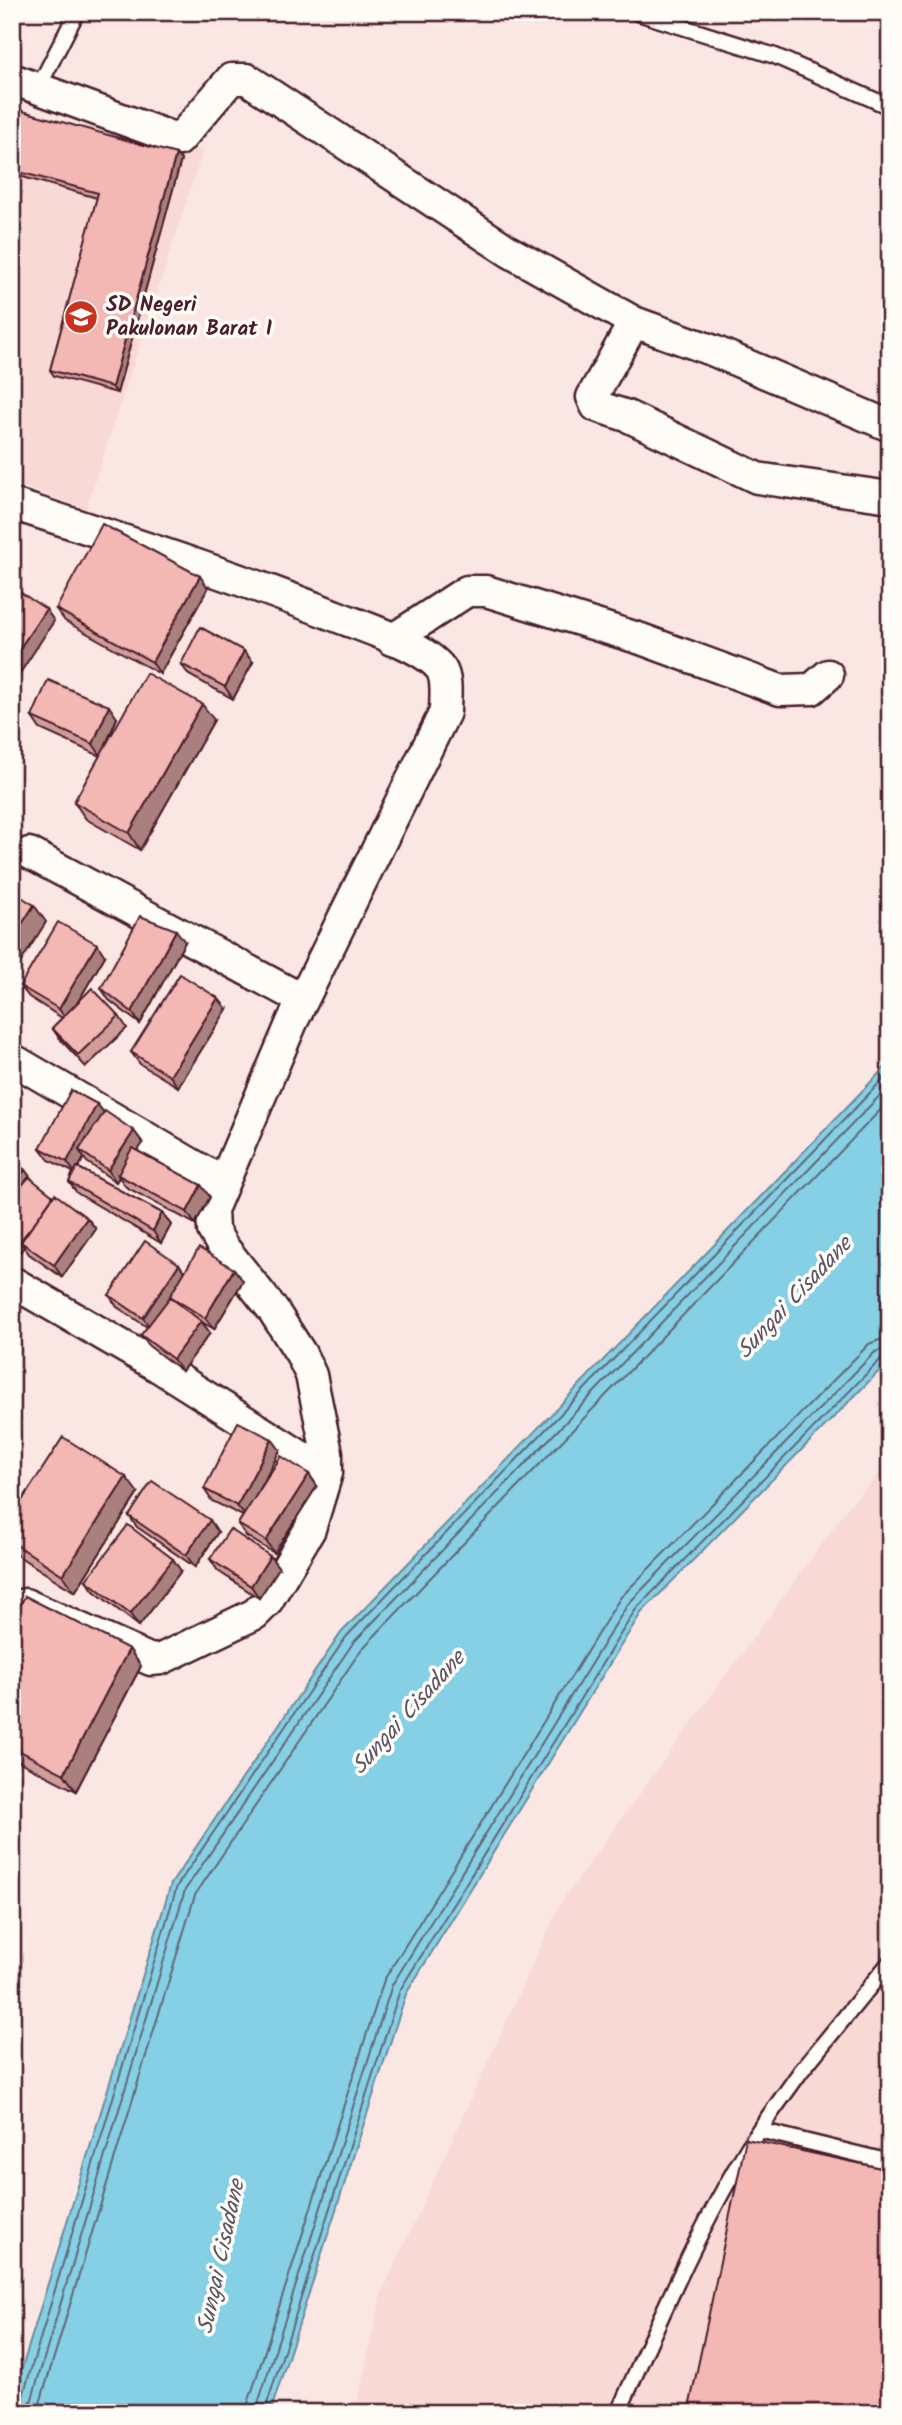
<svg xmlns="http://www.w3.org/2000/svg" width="902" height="2425" font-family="Kalam,sans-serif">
	<rect width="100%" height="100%" fill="#fae7e3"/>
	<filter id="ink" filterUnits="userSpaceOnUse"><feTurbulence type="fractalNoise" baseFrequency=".0143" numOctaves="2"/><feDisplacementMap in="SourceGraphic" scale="14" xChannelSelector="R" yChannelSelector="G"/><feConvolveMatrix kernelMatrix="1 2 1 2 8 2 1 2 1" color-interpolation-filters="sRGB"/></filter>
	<g filter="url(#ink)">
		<path fill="#f8d9d5" d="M12 107 45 121 203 151 86 509 12 483Z
			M890 1463V2413H355L381 2295 561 1902 852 1502Z"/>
		<path fill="#85d0e5" stroke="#6d899b" stroke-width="2" d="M890 1062V1360L641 1613 406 1994 270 2413H13L18 2381 171 1884 341 1633Z"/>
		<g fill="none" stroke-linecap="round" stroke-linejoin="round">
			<path stroke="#626675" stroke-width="2" d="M12 2405 22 2399 177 1886 346 1637 890 1072
				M21 2413 31 2402 185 1890 353 1643 890 1085
				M37 2413 195 1895 361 1650 890 1100
				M245 2413 384 1980 620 1598 869 1344 890 1336
				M255 2413 392 1985 628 1604 875 1352 890 1347
				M264 2413 400 1990 636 1609 882 1358 890 1356"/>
			<g stroke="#4a1f2b" stroke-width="19">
				<path id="lane" d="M635 12 775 56 890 107
					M37 90 77 12
					M759 2130 801 2071 890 1962
					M618 2413C661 2317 702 2219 759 2130L890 2162"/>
			</g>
			<g stroke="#4a1f2b" stroke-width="35">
				<path id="street" d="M12 79 179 140 231 79H247L510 252 634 322 714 351 890 426
					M634 322 592 397 596 406 627 416 757 478 890 497
					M12 504C123 540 233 575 341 618 367 628 425 647 441 669 448 680 445 699 445 712L292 1022 212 1210 213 1230 223 1247 273 1310 301 1354 311 1375 327 1453V1473L310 1529 266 1603 255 1614 161 1659 151 1660 25 1604 12 1607
					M392 640 467 591H486L641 639 780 690 812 689 828 675
					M29 853 303 1000
					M12 1059 222 1182
					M12 1282 159 1367 327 1473"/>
			</g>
			<use href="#lane" stroke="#fdfcf7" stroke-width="14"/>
			<use href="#street" stroke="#fdfcf7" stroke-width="30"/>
		</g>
		<path fill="#d19d9b" stroke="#4a1f2b" stroke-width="2" d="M12 108 181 160 117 393 54 376 50 370 97 198 12 174Z
			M208 588 160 674 65 621 56 609Z
			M253 662 233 699 189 675 181 664Z
			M32 717 117 718 105 747 214 720 140 850 86 819 74 802 100 756 40 729Z
			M185 942 140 1024 109 1000 101 988Z
			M105 956 77 1003 119 1016 127 1028 86 1067 60 1039 52 1028 62 1018 29 997 20 986Z
			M227 1009 178 1087 140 1064 131 1052Z
			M104 1113 134 1131 143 1143 137 1151 210 1197 195 1224 126 1187 119 1177 116 1182 87 1162 84 1158 78 1168 162 1213 171 1225 161 1243 77 1193 69 1182 73 1172 49 1160 40 1148Z
			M25 1170 33 1181 53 1196 87 1218 96 1229 62 1277 29 1254 24 1247 12 1262Z
			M179 1264 184 1272 234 1269 243 1281 214 1329 202 1322 210 1333 182 1371 149 1346 141 1335 147 1327 117 1307 109 1295Z
			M280 1450 261 1487 309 1474 317 1486 274 1553 246 1536 238 1524 243 1516 212 1501 204 1489Z
			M138 1493 75 1592 12 1552V1516Z
			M129 1516 218 1532 195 1567 137 1527Z
			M270 1556 279 1568 259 1598 218 1571 210 1559Z
			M181 1571 139 1626 94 1591 86 1580Z
			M12 1620 129 1649 141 1666 76 1791 12 1758Z"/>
		<path fill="#aa807e" stroke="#4a1f2b" stroke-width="2" d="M176 154 181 160 117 393 112 387Z
			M12 555 18 563 12 573Z
			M200 576 208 588 160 674 152 662Z
			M46 609 54 621 13 684 12 660Z
			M244 651 253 662 233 699 225 687Z
			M202 704 214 720 140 850 129 833Z
			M109 706 117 718 101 756 93 744Z
			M34 905 46 922 12 976V940Z
			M176 930 185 942 140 1024 132 1012Z
			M97 944 105 956 67 1020 59 1009Z
			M218 998 227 1009 178 1087 170 1076Z
			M97 1104 106 1115 79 1150 84 1158 75 1173 67 1162Z
			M134 1131 143 1143 120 1176 118 1175 119 1177 116 1182 108 1170Z
			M25 1170 34 1182 12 1207V1185Z
			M201 1185 210 1197 195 1224 187 1212Z
			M55 1198 21 1242 24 1247 12 1262V1251Z
			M162 1213 171 1225 161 1243 153 1231Z
			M87 1218 96 1229 62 1277 54 1265Z
			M179 1264 187 1276 170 1296 172 1299 151 1329 143 1318Z
			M234 1269 243 1281 214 1329 205 1318Z
			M201 1321 210 1333 182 1371 173 1359Z
			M272 1439 280 1450 246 1517 237 1506Z
			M309 1474 317 1486 274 1553 266 1541Z
			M126 1477 138 1493 75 1592 63 1575Z
			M210 1520 218 1532 195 1567 186 1555Z
			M270 1556 279 1568 259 1598 251 1586Z
			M173 1559 181 1571 139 1626 130 1614Z
			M129 1649 141 1666 76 1791 64 1774Z"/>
		<path fill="#f3b7b4" stroke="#4a1f2b" stroke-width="2" d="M12 108 176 154 112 387 50 370 98 193 12 170Z
			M102 524 200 576 152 662 56 609Z
			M12 587 46 609 12 660Z
			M200 627 244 651 225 687 181 664Z
			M146 673 202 704 129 833 74 802Z
			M48 680 109 706 93 744 32 717Z
			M12 891 34 905 12 940Z
			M140 916 176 930 132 1012 101 988Z
			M58 922 97 944 59 1009 20 986Z
			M180 974 218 998 170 1076 131 1052Z
			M92 988 119 1016 78 1055 52 1028Z
			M71 1090 97 1104 67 1162 40 1148Z
			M105 1111 134 1131 108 1170 79 1150Z
			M132 1148 201 1185 187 1212 118 1175Z
			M12 1159 25 1170 12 1185Z
			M77 1167 162 1213 153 1231 69 1182Z
			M29 1177 53 1196 32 1226 12 1251V1197Z
			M55 1194 87 1218 54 1265 21 1242Z
			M145 1241 179 1264 143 1318 109 1295Z
			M199 1248 234 1269 205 1318 170 1296Z
			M170 1297 201 1321 173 1359 141 1335Z
			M238 1422 272 1439 237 1506 204 1489Z
			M63 1437 126 1477 63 1575 12 1542V1516Z
			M281 1456 309 1474 266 1541 238 1524Z
			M152 1481 210 1520 186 1555 129 1516Z
			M128 1525 173 1559 130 1614 86 1580Z
			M230 1529 270 1556 251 1586 210 1559Z
			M25 1596 129 1649 64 1774 12 1747V1620Z
			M746 2139 890 2170V2413H688Z"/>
	</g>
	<defs>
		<g id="school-disc" transform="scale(1.75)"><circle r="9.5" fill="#c8321e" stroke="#fdfcf7"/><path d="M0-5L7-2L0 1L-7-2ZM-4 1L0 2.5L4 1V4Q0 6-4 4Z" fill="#fff"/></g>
	</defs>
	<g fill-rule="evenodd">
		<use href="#school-disc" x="81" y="317"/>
	</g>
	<g text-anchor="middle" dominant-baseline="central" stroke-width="7" stroke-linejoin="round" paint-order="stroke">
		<g font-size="21" font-weight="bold" fill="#4a1f2b" stroke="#fdfcf7" text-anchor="start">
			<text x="106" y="305">SD Negeri<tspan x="106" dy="24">Pakulonan Barat I</tspan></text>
		</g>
		<g font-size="23" font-style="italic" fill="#5c5463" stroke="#fdfcf7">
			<text transform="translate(795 1298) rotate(-47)">Sungai Cisadane</text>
			<text transform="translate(409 1713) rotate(-48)">Sungai Cisadane</text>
			<text transform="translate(222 2257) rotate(-78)">Sungai Cisadane</text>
		</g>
	</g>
	<rect width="902" height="2425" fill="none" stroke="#fdfcf7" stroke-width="42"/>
	<rect x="21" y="21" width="860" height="2383" fill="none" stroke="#4a1f2b" stroke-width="2.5" filter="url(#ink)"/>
</svg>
